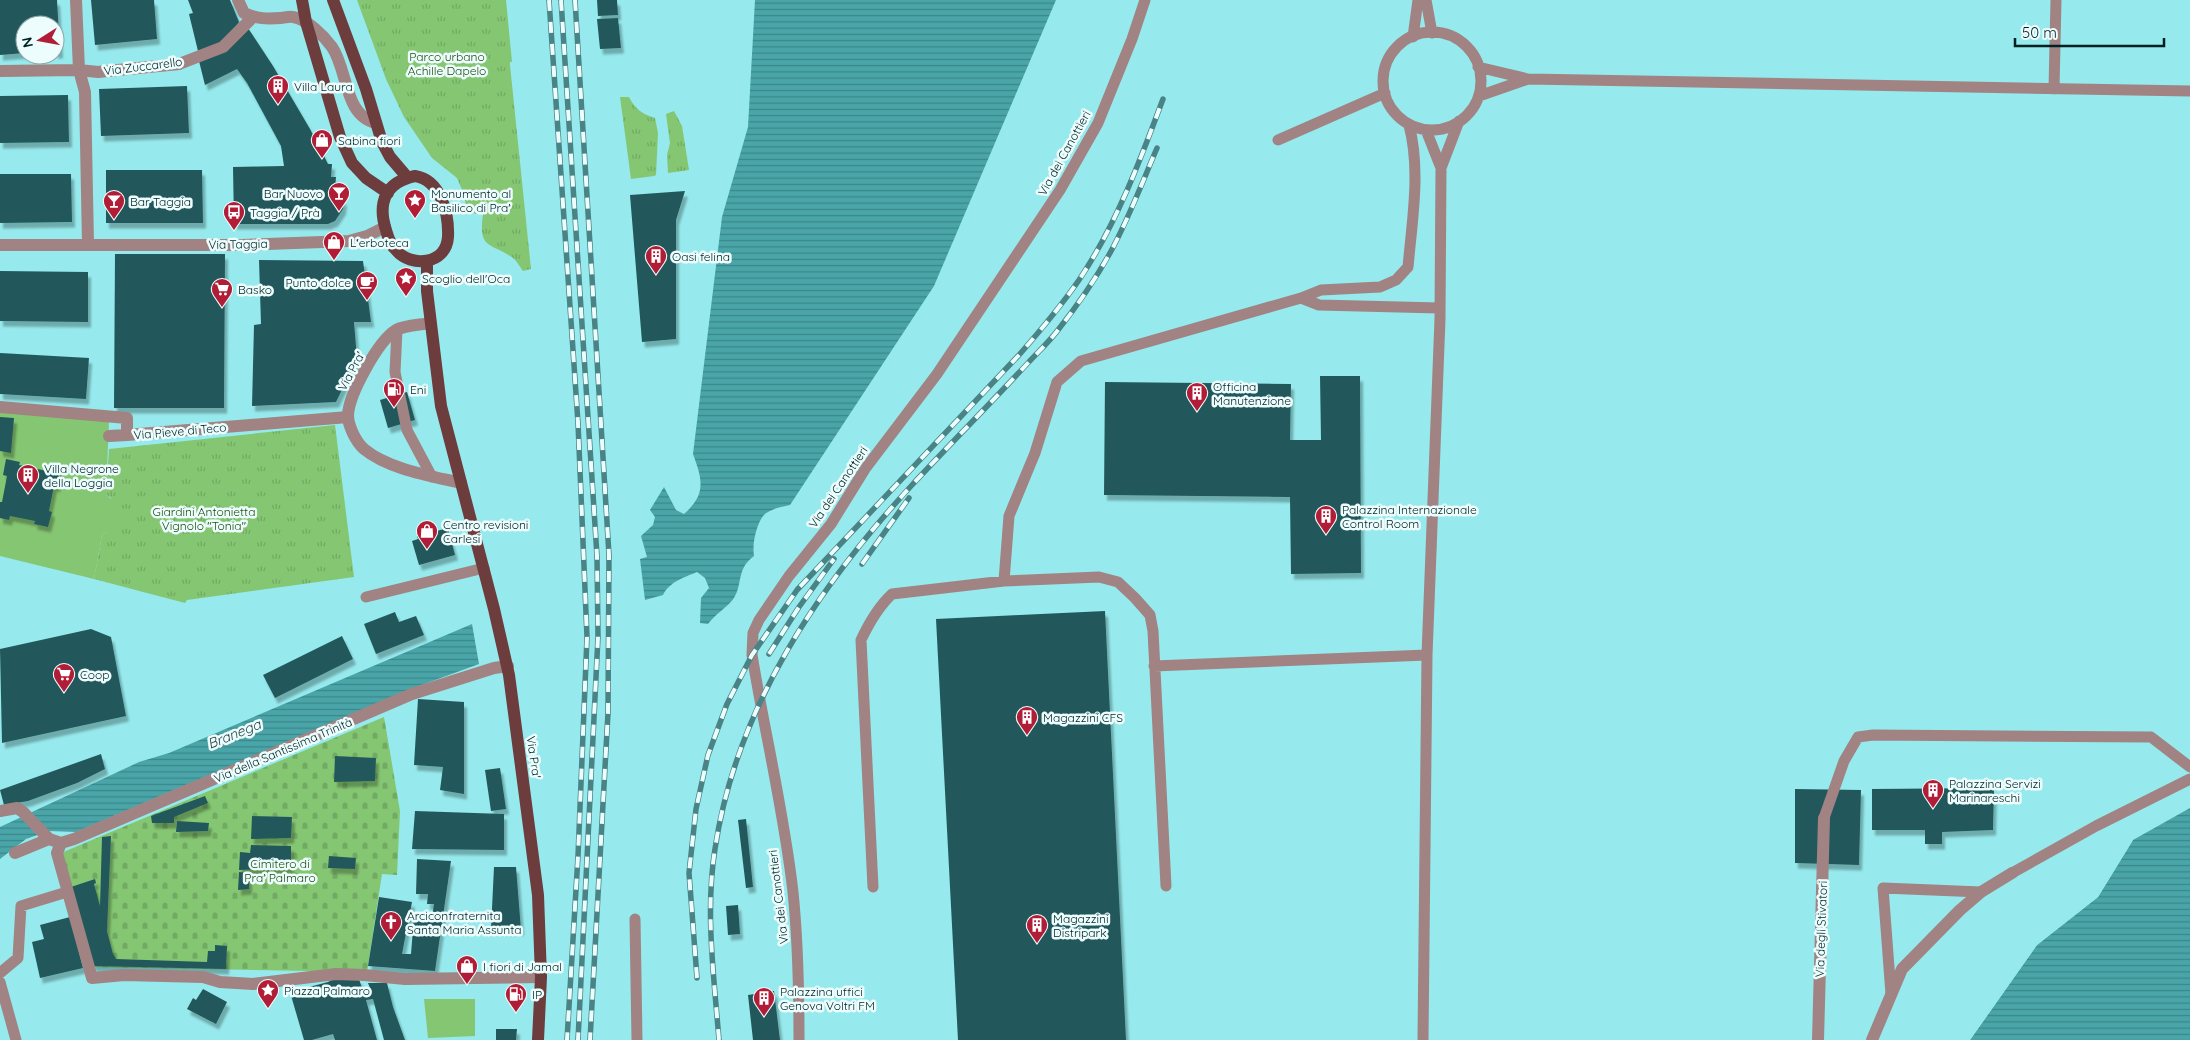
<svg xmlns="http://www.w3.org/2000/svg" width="2190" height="1040" font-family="Quicksand,sans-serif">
	<defs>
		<pattern id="grass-tufts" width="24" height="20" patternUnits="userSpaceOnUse" patternTransform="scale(1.25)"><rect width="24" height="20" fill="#85c672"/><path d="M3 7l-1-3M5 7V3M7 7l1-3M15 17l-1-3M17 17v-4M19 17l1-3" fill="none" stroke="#71aa62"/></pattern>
		<pattern id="cemetery-stones" width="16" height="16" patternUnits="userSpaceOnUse" patternTransform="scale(1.25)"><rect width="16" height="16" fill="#85c672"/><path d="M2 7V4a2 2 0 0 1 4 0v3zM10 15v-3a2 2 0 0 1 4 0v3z" fill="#71aa62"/></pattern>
		<pattern id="water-rules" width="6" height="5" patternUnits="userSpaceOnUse" patternTransform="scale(1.25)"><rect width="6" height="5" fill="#4aa5a9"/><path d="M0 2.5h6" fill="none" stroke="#3b8689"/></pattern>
		<filter id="shadow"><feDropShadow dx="3" dy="5.5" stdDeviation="1" flood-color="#0004"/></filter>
	</defs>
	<rect width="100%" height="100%" fill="#96e9ec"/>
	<path fill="url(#grass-tufts)" d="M357 0H506L512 62H510V65L531 269 523 271C520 267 517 261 513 258 490 242 478 250 483 214L468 213 463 192 457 178 432 158 404 117 386 79Z
		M620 97H629C635 109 642 114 655 118L658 133 656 175 654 176 631 179Z
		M674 111 682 126 689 170 668 173 667 155 670 143 666 114Z
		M335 425 354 577 187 600 185 603 94 579 102 535 108 532 111 498 106 495 109 449Z"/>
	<path fill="url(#cemetery-stones)" d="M384 717 400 811 397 875 382 874 367 972 92 967 61 853Z"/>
	<path fill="#85c672" d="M0 412 109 421 106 495C123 506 121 527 102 535L94 579 0 556Z
		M424 999H475V1036L428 1038Z"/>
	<path fill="url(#water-rules)" d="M755 0H1056L934 286 790 505C781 507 769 509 763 516 756 526 752 544 754 556 736 569 743 584 734 598 728 607 715 614 708 624L700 623 701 598 709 588 705 578 697 572C685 577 669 582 663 595L645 600 640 559 647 557 641 536 653 525 655 517 650 510 664 487 676 510 684 514C707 494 702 479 693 454L722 217 748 127Z
		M472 624 479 664 408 690 76 832 49 831 26 839 0 859V827L139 762 169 753Z
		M2190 808V1040H1970L2037 945 2098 897 2133 840Z"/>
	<path fill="#96e9ec" d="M2133 840 2098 897 2037 945 1970 1040H1967L2035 944 2096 895 2129 842Z"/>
	<path fill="#21595b" filter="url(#shadow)" d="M0 0H57L60 53H55V25H25V53L0 55Z
		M91 0H154L157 39 95 45Z
		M188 0H230L239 22 225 41 198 51 189 14 193 13Z
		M597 0H617L618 15 598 16Z
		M618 18 621 48 600 49 597 19Z
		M248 28 273 66 310 129 328 164H332L331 177H336L335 189H340L339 199 344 200 343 209 335 221 328 224H234L233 167 284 166 281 146 247 83 237 69 205 85 199 61Z
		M187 86 189 133 101 136 99 89Z
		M68 95 69 142 0 143V96Z
		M106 170H202L203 223H106Z
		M0 174H71L72 222 0 223Z
		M685 191 676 220V339L642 342 630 195Z
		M115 254H225L224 408H114Z
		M259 260 363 261 371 322H354L357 359 336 402 252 406 254 325 261 324Z
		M0 271 88 272V322L0 321Z
		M0 353 89 358 86 399 0 394Z
		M1320 376H1360L1361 573 1291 574 1290 497 1104 495 1105 382 1291 384 1290 440H1321Z
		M407 392 415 420 388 428 380 400Z
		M0 417 14 418 11 453 0 451Z
		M6 459 20 462 19 465 47 471V468L60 470 57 487 54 486 49 511 52 512 48 527 34 524 35 521 10 516 9 520 0 518V502H2L7 476 3 475Z
		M448 528 455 555 419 565 412 541 418 539 417 536Z
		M1105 611 1126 1040H958L936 619Z
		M395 612 399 622 416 616 424 635 376 654 364 624Z
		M91 629 111 637 126 716 2 743 0 649Z
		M342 636 353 659 275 698 263 675Z
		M418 699 464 702V794L440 790 443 767 414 765Z
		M101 754 105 769 77 783 28 801 4 805 0 790Z
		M335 756 376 758 375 781 334 782Z
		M500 768 506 809 491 811 485 770Z
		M1994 788 1993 830 1942 832V844H1925V830H1872V789Z
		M1795 789 1861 790 1859 865 1795 863Z
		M205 796 208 803 174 817V823H152L151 816Z
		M415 811 504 814V850L412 849Z
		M252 816 292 817 291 838 251 839Z
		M746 819 753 887 746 888 738 820Z
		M177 821 209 823 208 831 176 832Z
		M111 836 107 931 113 954 116 959 207 962 208 951H215V945L227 946 226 969 93 966 71 887 95 879 96 883 94 884 100 906 102 837Z
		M251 845 291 846V868L239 870 240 852 250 853Z
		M329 856 356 858 355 869 328 868Z
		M417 859 451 861 435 971 368 966 379 897 412 902 402 954H411L414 916 432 917 434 904H427L428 894H416Z
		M494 867H516L521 930 491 929Z
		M239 872 249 873V889L238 890Z
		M738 905 740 934 728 935 726 906Z
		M70 917 83 968 40 978 32 942 44 939 40 925Z
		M337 977 359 979 362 988H370L368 983H387L393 1007 405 1040H384L373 999 366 1000 377 1040H335L333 1034 312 1040H304L290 992 328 982Z
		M203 989 227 1002 216 1024 187 1009 193 998 196 1000Z
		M774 991 780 1040H753L748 995Z
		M496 1029H517L516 1040H496Z"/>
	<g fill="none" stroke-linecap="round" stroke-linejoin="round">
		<path stroke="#a08382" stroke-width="11" d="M1426 0 1432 33
			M1383 81a49 49 0 1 1 98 0a49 49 0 1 1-98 0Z
			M1413 37 1418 0
			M1478 67 1528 79 2190 91
			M2054 89 2056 0
			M1479 96 1528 79
			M1426 130 1441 168
			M1278 140 1385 93
			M1301 298 1319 305 1439 308
			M397 330 395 372 407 430 432 477
			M1004 581 1009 516 1035 453 1057 382 1081 361 1301 298 1321 290 1380 287 1396 280 1408 267C1412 221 1421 170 1409 125
			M366 597 484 568
			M1154 666 1427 655
			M1824 818 1844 761 1858 737 1873 735 2151 737 2190 767
			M2012 873 2096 826 2190 779
			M873 887 861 640C869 623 878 607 892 594L1004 581 1099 577 1118 582 1135 598 1150 615 1153 631 1166 886
			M635 919 637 1040
			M0 973 18 958 21 906 67 892
			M0 982 16 1040
			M1891 994 1883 888 1981 892
			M799 1040C799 990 798 941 793 892 784 812 765 734 752 655L753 633 759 620 789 576 831 524 865 469 937 374 1060 190 1098 123 1132 39 1145 0
			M1423 1040 1427 655 1440 319 1441 168 1459 121"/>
		<path stroke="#a08382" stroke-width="12" d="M179 64 223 47 253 17"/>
		<path stroke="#a08382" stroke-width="12" d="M76 0 79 70 85 92 88 244
			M238 0 244 13C257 19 267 19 281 18 284 18 289 16 293 17 307 19 324 36 332 47 348 70 344 116 376 123
			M0 71 79 70 98 72 179 64
			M0 245H243L349 241 367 236 385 227
			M430 323C421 325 405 325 396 330 378 341 349 394 348 415 348 426 356 442 364 449 388 469 431 476 461 483
			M0 407 127 418V435L348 417
			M109 436 127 435
			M0 811 17 808 23 812 49 839
			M61 843 57 853 92 978 124 975 203 977 220 982 253 984 336 974 364 975 405 979 541 977
			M15 853 49 839 61 843 74 839 412 694 494 668 508 666
			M1818 1040 1824 818
			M1872 1040 1902 969 1960 910 1981 892 2012 873"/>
		<path stroke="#6d3c3d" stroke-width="12" d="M302 0 306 22 340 137 352 163 366 178 388 193
			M333 0 366 89 382 142 390 157 407 177
			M415 176C441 180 449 214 448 237 446 265 411 268 396 250 390 245 388 237 386 230 377 202 386 182 415 176Z
			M427 261V291L441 406 494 609 509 675 538 895 541 977 538 1040"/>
		<g stroke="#498385" stroke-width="5.5">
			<path id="rail" d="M549 0 578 423 587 637 578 856 567 1040
				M561 0 597 556 598 637 578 1040
				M575 0 609 555 608 713 590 1040
				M862 564 909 498
				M769 654 799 607 834 559
				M697 978 689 873 696 809 708 755 727 704 752 655 797 590 1019 355C1040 331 1061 306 1079 280 1116 225 1140 161 1163 99
				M719 1040C714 977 705 911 715 849 736 708 818 587 912 485 950 444 989 405 1027 364 1037 353 1049 342 1058 330 1077 306 1095 280 1110 253 1128 220 1142 183 1157 148"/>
		</g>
		<use href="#rail" stroke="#edfdfd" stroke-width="4" stroke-dasharray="11" stroke-linecap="butt"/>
	</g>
	<defs>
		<g id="building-pin" transform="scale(1.125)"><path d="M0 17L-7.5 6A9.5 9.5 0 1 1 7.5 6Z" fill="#b11d36" stroke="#edfdfd"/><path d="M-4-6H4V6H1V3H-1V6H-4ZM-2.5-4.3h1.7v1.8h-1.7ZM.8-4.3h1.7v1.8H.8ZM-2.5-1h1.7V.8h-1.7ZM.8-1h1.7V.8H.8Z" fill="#fff"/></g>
		<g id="shop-pin" transform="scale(1.125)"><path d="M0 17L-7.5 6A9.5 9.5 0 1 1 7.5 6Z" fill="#b11d36" stroke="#edfdfd"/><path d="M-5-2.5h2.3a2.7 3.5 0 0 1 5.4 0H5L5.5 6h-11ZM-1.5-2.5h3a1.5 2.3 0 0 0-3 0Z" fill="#fff"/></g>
		<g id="bar-pin" transform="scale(1.125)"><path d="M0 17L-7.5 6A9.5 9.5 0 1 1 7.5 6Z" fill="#b11d36" stroke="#edfdfd"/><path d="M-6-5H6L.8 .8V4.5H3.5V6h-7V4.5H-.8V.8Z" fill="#fff"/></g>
		<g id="sight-pin" transform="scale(1.125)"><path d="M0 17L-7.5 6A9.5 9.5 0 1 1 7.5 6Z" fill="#b11d36" stroke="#edfdfd"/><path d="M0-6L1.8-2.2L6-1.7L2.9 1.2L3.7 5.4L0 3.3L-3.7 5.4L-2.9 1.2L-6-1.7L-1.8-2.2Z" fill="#fff"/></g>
		<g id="bus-pin" transform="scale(1.125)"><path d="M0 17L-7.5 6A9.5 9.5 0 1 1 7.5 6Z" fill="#b11d36" stroke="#edfdfd"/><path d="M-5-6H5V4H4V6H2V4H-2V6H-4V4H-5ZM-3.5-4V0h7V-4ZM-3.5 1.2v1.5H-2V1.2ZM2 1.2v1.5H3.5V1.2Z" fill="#fff"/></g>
		<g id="cafe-pin" transform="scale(1.125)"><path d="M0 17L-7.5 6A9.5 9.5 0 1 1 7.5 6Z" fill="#b11d36" stroke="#edfdfd"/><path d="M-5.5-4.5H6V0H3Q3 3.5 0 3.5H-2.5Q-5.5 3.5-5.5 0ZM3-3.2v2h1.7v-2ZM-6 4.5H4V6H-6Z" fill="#fff"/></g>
		<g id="supermarket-pin" transform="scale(1.125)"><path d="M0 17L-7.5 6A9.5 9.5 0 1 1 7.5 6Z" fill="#b11d36" stroke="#edfdfd"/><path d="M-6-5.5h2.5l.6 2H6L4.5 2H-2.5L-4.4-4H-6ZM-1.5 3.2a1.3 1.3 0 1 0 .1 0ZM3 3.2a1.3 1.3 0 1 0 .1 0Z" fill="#fff"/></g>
		<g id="fuel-pin" transform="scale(1.125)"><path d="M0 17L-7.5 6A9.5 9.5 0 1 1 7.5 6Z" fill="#b11d36" stroke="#edfdfd"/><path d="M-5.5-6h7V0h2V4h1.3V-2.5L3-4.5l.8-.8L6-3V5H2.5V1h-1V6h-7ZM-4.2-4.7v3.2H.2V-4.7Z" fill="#fff"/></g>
		<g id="church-pin" transform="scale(1.125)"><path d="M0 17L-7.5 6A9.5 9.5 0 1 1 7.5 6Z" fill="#b11d36" stroke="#edfdfd"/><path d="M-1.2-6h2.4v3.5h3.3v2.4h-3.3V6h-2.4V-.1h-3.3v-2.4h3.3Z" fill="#fff"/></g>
	</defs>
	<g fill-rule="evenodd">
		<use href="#building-pin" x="278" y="86"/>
		<use href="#shop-pin" x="322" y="140"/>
		<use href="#bar-pin" x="339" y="193"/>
		<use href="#sight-pin" x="415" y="200"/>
		<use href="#bar-pin" x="114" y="201"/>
		<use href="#bus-pin" x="234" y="212"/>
		<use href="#shop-pin" x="334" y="242"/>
		<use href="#building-pin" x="656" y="256"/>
		<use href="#sight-pin" x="406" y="278"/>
		<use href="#cafe-pin" x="367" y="282"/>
		<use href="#supermarket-pin" x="222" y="289"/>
		<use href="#fuel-pin" x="394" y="389"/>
		<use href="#building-pin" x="1197" y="393"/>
		<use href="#building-pin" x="28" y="475"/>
		<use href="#building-pin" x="1326" y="516"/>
		<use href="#shop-pin" x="427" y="531"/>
		<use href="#supermarket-pin" x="64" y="674"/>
		<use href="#building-pin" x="1027" y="717"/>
		<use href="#building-pin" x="1933" y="790"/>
		<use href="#church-pin" x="391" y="922"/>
		<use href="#building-pin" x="1037" y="925"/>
		<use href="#shop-pin" x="467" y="966"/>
		<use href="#sight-pin" x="268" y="990"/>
		<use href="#fuel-pin" x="516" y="994"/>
		<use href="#building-pin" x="764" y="998"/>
	</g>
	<g text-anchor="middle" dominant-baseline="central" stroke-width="5" stroke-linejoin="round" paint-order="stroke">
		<g font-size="12" fill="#1e4c0c" stroke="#edfdfd">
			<text x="447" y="56">Parco urbano<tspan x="447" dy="14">Achille Dapelo</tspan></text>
			<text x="204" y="511">Giardini Antonietta<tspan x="204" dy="14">Vignolo "Tonia"</tspan></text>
			<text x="280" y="863">Cimitero di<tspan x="280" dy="14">Pra' Palmaro</tspan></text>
		</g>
		<g font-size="12" fill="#002123" stroke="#edfdfd">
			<text transform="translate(143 66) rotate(-7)">Via Zuccarello</text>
			<text transform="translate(1064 153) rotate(-61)">Via dei Canottieri</text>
			<text transform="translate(238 244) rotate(-1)">Via Taggia</text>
			<text transform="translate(351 371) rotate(-62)">Via Pra'</text>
			<text transform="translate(180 431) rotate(-5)">Via Pieve di Teco</text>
			<text transform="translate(838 487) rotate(-56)">Via dei Canottieri</text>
			<text transform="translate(283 750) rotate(-23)">Via della Santissima Trinità</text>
			<text transform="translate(534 757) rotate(82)">Via Pra'</text>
			<text transform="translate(778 897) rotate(-97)">Via dei Canottieri</text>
			<text transform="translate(1821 929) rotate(-88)">Via degli Stivatori</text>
		</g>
		<g font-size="12" fill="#002123" stroke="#edfdfd" text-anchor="start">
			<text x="294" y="86">Villa Laura</text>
			<text x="338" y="140">Sabina fiori</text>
			<text x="323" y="193" text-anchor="end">Bar Nuovo</text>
			<text x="431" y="193">Monumento al<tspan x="431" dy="14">Basilico di Pra'</tspan></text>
			<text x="130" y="201">Bar Taggia</text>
			<text x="250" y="212">Taggia / Prà</text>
			<text x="350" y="242">L'erboteca</text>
			<text x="672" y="256">Oasi felina</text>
			<text x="422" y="278">Scoglio dell'Oca</text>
			<text x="351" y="282" text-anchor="end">Punto dolce</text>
			<text x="238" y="289">Basko</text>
			<text x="1213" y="386">Officina<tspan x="1213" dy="14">Manutenzione</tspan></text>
			<text x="410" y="389">Eni</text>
			<text x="44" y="468">Villa Negrone<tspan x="44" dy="14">della Loggia</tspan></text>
			<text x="1342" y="509">Palazzina Internazionale<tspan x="1342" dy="14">Control Room</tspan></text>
			<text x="443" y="524">Centro revisioni<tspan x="443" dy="14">Carlesi</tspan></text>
			<text x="80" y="674">Coop</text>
			<text x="1043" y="717">Magazzini CFS</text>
			<text x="1949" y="783">Palazzina Servizi<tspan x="1949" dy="14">Marinareschi</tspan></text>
			<text x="407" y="915">Arciconfraternita<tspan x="407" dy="14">Santa Maria Assunta</tspan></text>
			<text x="1053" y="918">Magazzini<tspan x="1053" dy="14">Distripark</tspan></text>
			<text x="483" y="966">I fiori di Jamal</text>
			<text x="284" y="990">Piazza Palmaro</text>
			<text x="780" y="991">Palazzina uffici<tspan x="780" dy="14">Genova Voltri FM</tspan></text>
			<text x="532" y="994">IP</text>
		</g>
		<g font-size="14" font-style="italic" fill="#1e3b3c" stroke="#edfdfd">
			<text transform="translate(234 734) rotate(-22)">Branega</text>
		</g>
	</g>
	<g transform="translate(40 40) rotate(259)"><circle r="24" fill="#edfdfd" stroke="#8ea5a6"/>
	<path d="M0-4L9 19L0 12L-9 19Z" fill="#b11d36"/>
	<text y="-8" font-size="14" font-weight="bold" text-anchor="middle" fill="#002123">N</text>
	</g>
	<path d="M2015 38v8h149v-8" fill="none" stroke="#002123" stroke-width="2.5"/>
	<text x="2022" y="38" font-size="15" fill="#002123" stroke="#edfdfd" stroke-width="4" paint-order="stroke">50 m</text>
</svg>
